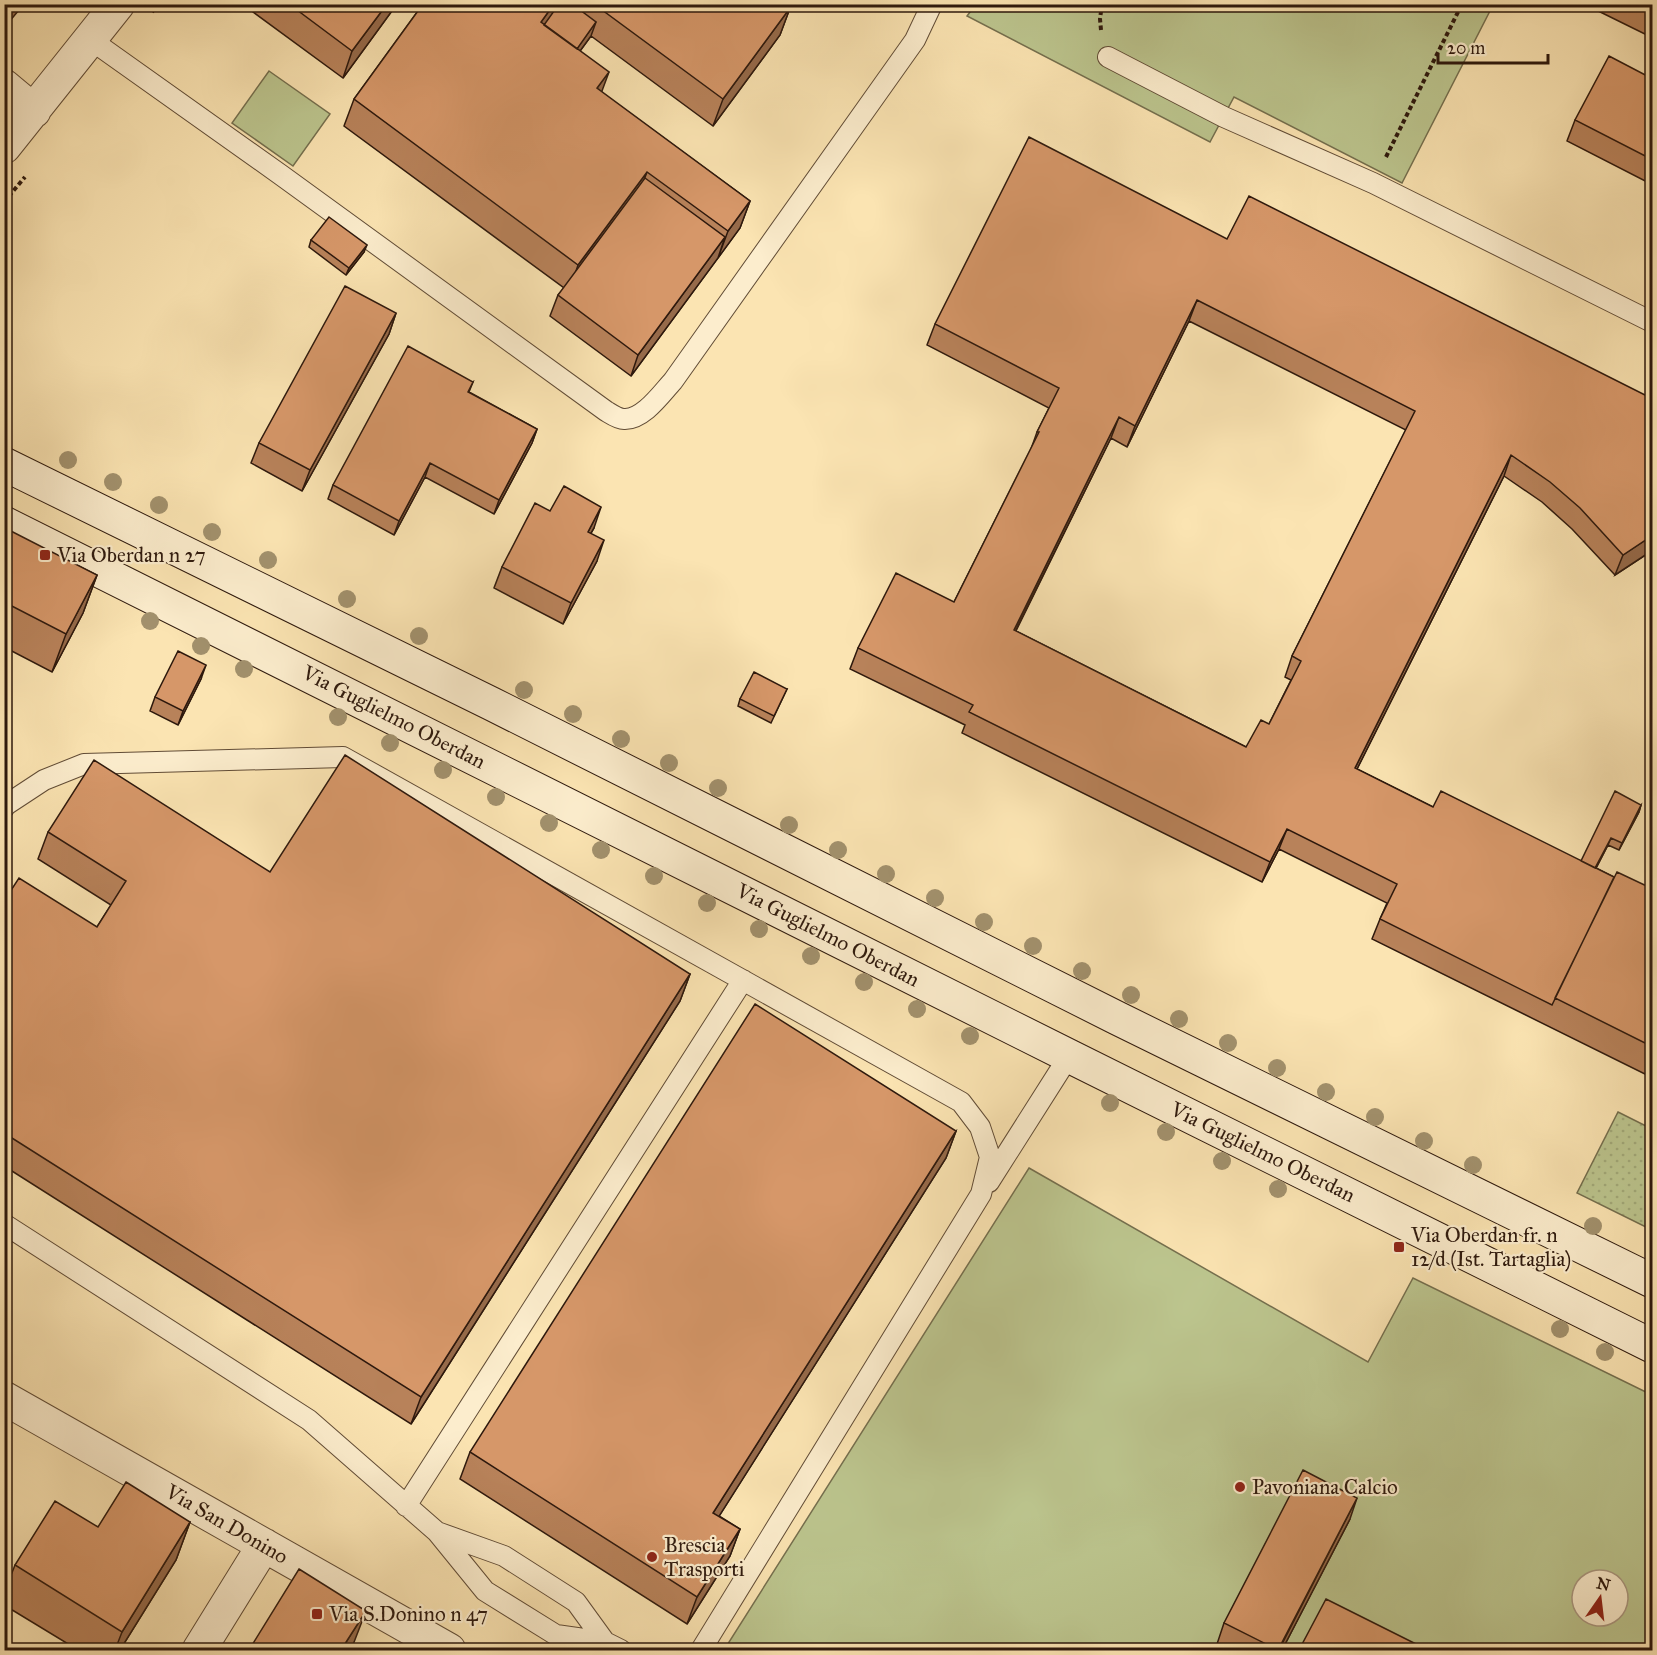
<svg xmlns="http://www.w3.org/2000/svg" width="1657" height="1655" font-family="'IM FELL Great Primer',serif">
	<defs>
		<pattern id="garden-dots" width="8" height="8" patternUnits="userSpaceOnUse" patternTransform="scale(1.5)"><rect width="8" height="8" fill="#bcc58e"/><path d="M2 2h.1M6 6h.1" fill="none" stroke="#a2a979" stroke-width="1.8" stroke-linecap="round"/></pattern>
	</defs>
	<rect width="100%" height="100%" fill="#fbe4b2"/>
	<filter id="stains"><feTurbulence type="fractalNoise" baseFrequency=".00333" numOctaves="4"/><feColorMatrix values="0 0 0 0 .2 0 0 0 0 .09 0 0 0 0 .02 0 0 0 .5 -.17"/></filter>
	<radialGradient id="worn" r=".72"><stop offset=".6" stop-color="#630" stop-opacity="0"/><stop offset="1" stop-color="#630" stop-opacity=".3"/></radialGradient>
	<path fill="#bcc58e" stroke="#756f4e" stroke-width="1.5" fill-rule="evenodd" d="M976 4 1493 5 1402 183 1234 97 1210 142 967 16Z
		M269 71 330 114 293 166 232 123Z
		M1029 1168 1368 1362 1413 1278 1652 1395V1650H724ZM1582 1580H1618V1616H1582Z"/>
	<path fill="url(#garden-dots)" stroke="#756f4e" stroke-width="1.5" d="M1618 1112 1652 1129V1230L1577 1193Z"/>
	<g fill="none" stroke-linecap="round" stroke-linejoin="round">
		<g stroke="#614c36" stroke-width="22">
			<path id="service" d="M91 40 281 175 606 411C611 414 618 419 624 419 643 420 661 394 673 381L915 40 932 4
				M1108 57 1224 117 1373 183 1652 322
				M4 808 6 805 44 780 84 764 343 757 961 1102 980 1127 990 1157 981 1194 701 1650
				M989 1182 1069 1056
				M4 1224 309 1420 437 1532 485 1591 556 1635 605 1642 621 1650
				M406 1506 743 980
				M437 1532 504 1556 576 1602 605 1642"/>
		</g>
		<g stroke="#614c36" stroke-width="35">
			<path id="minor" d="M4 86 34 111
				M4 147 118 4
				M4 1398 449 1650
				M199 1650 264 1545"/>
		</g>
		<g stroke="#2e190d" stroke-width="35">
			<path id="secondary" d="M4 464 492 704 1117 1018 1652 1281
				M4 523 1069 1056 1652 1346"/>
		</g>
		<path stroke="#2e190d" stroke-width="4" stroke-dasharray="4.5 3" stroke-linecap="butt" d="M152 12 158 4
			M1101 30 1100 19 1102 4
			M1386 157 1462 4
			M4 202 25 177"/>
		<use href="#service" stroke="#fcedcd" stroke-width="20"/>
		<use href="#minor" stroke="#fcedcd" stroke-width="33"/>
		<use href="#secondary" stroke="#fcedcd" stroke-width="33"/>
	</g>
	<g fill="#a2916d">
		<circle cx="68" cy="460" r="9"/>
		<circle cx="113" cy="482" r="9"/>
		<circle cx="159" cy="505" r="9"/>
		<circle cx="212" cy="532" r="9"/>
		<circle cx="268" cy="560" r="9"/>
		<circle cx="347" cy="599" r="9"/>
		<circle cx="150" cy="621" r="9"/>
		<circle cx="419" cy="636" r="9"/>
		<circle cx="201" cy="646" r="9"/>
		<circle cx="244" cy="669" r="9"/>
		<circle cx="524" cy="690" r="9"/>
		<circle cx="573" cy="714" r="9"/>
		<circle cx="338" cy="717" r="9"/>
		<circle cx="621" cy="739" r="9"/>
		<circle cx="390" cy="743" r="9"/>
		<circle cx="669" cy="763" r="9"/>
		<circle cx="443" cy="770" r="9"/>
		<circle cx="718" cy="788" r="9"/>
		<circle cx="496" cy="797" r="9"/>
		<circle cx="549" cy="823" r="9"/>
		<circle cx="789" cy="825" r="9"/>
		<circle cx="601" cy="850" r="9"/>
		<circle cx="838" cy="850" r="9"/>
		<circle cx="886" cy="874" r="9"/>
		<circle cx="654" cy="876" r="9"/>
		<circle cx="935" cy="898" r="9"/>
		<circle cx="707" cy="903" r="9"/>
		<circle cx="984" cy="922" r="9"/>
		<circle cx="759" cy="929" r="9"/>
		<circle cx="1033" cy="946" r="9"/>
		<circle cx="811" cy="956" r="9"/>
		<circle cx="1082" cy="971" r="9"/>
		<circle cx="864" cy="982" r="9"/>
		<circle cx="1131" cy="995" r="9"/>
		<circle cx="917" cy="1009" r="9"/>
		<circle cx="1179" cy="1019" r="9"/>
		<circle cx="970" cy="1036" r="9"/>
		<circle cx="1228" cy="1043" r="9"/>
		<circle cx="1277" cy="1068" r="9"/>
		<circle cx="1326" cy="1092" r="9"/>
		<circle cx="1110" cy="1103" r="9"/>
		<circle cx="1375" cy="1117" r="9"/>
		<circle cx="1166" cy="1132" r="9"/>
		<circle cx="1424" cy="1141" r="9"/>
		<circle cx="1222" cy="1161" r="9"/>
		<circle cx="1473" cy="1165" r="9"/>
		<circle cx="1278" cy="1189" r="9"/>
		<circle cx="1593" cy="1226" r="9"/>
		<circle cx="1560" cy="1329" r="9"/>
		<circle cx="1605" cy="1352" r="9"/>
	</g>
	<path fill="#b8825a" stroke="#2e190d" stroke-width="1.5" fill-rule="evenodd" d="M255 4H397L343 78 253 12Z
		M423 4H785L790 8 780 35 713 126 591 36 580 51 601 92 750 201 740 228 631 376 550 316 558 295 564 288 344 126 354 99Z
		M1584 4H1653V38Z
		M1653 79V185L1567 141 1575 120Z
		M1227 239 1653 399V550L1615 575 1572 529 1542 502 1504 476 1357 769 1433 807 1581 861 1641 805 1639 812 1619 850 1608 845 1596 868 1614 877 1653 889V1078L1372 939 1380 919 1387 903 1279 849 1262 882 962 733 965 725 850 669 858 648 954 602 1031 449 1037 432 1049 408 927 345 935 324ZM1189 321 1406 430 1292 656 1285 677 1291 680 1269 724 1246 747 1016 631 1111 438 1127 447Z
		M311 240 364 252 346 275 309 247Z
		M396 313 389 334 302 491 251 463 259 443Z
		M473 382 469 392 537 429 532 443 494 514 425 477 394 535 328 499 333 485Z
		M550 511 594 528 591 533 597 561 563 624 494 588 502 567Z
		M4 529 97 575 83 613 52 672 4 647Z
		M201 679 178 725 150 711 155 697Z
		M787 689 771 723 738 706 740 699Z
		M48 832 270 872 690 974 680 1001 411 1424 4 1166V901L97 927 111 905 38 859Z
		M956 1131 946 1158 719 1516 740 1529 730 1556 687 1624 460 1479 470 1452Z
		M1350 1519 1282 1650H1230L1217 1644 1224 1623Z
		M190 1522 176 1560 120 1650H78L4 1605V1593L15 1565 98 1527Z"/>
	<path fill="#966a4a" stroke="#2e190d" stroke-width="1.5" d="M11 4H24L4 28V13Z
		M387 4H397L343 78 352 51Z
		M554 4H561L540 38 541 22Z
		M790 8 780 35 713 126 723 99Z
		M596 22 591 36 564 73 569 59Z
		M609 72 599 99 597 88Z
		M647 172 637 199 569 292 578 265Z
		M750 201 740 228 718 258 728 231Z
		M725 237 718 258 631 376 638 355Z
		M367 245 364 252 346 275 349 268Z
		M1197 300 1189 321 1127 447 1135 426Z
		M396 313 389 334 302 491 310 470Z
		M1119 417 1111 438 1006 650 1014 630Z
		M537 429 532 443 494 514 499 500Z
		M1511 455 1504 476 1347 789 1355 768Z
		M430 463 425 477 394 535 399 521Z
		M601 507 594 528 580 552 588 532Z
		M1653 535V550L1615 575 1623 555Z
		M604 540 597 561 563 624 571 603Z
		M97 575 83 613 52 672 66 634Z
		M206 665 201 679 178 725 183 711Z
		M1641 805 1639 812 1619 850 1622 843Z
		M1287 829 1279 849 1262 882 1270 862Z
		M1611 838 1608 845 1586 888 1589 880Z
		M690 974 680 1001 411 1424 421 1397Z
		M956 1131 946 1158 704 1540 713 1513Z
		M1357 1498 1350 1519 1282 1650H1279Z
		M190 1522 176 1560 120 1650H115L122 1632Z
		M740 1529 730 1556 687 1624 697 1597Z
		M366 1611 351 1650H341Z"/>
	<path fill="#d69769" stroke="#2e190d" stroke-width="1.5" fill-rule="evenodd" d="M4 4H11L5 11H4Z
		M289 4H387L352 51Z
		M423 4H554L541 22 609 72 597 88 750 201 728 231 647 172 578 265 354 99Z
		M559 4H572L596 22 577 49 544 25Z
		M594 4H785L790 8 723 99Z
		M1634 4H1653V14Z
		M1609 56 1653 79V160L1575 120Z
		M1029 137 1227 239 1249 196 1653 399V535L1623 555 1580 508 1550 482 1511 455 1355 768 1433 807 1441 791 1614 877 1552 1005 1380 919 1397 884 1287 829 1270 862 969 712 973 705 858 648 896 573 954 602 1039 432H1037L1059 388 935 324ZM1197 300 1415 411 1292 656 1301 661 1269 724 1261 720 1246 747 1014 630 1119 417 1135 426Z
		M645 178 725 237 638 355 558 295Z
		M329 217 367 245 349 268 311 240Z
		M345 286 396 313 310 470 259 443Z
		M408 346 473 382 468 392 537 429 499 500 430 463 399 521 333 485Z
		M564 486 601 507 588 532 604 540 571 603 502 567 535 503 550 511Z
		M5 528 97 575 66 634 4 602Z
		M178 651 206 665 183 711 155 697Z
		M754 672 787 689 774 716 740 699Z
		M345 755 690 974 421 1397 4 1133V901L19 878 97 927 126 881 48 832 94 760 270 872Z
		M1615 791 1641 805 1622 843 1611 838 1595 868 1581 861Z
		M1617 872 1653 889V1047L1555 998Z
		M755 1004 956 1131 713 1513 740 1529 697 1597 470 1452Z
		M4 1458 9 1461 4 1468Z
		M1303 1470 1357 1498 1278 1650 1224 1623Z
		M126 1482 190 1522 122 1632 15 1565 55 1501 98 1527Z
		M299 1569 366 1611 341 1650H249Z
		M1326 1599 1428 1650H1299Z"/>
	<g fill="#8f2418" stroke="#fcedcd" stroke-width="2">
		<rect x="39" y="549" width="12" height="12" rx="3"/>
		<rect x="1393" y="1241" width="12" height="12" rx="3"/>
		<circle cx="1240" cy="1487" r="6"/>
		<circle cx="652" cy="1557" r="6"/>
		<rect x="311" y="1608" width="12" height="12" rx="3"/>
	</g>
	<g text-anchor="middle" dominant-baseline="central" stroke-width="4.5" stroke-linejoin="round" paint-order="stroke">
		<g font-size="21" fill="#2e190d" stroke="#fcedcd" text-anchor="start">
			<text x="57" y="555">Via Oberdan n 27</text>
			<text x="1411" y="1235">Via Oberdan fr. n<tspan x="1411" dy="24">12/d (Ist. Tartaglia)</tspan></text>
			<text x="1252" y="1487">Pavoniana Calcio</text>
			<text x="664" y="1545">Brescia<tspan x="664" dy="24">Trasporti</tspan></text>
			<text x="329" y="1614">Via S.Donino n 47</text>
		</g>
		<g font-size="21" fill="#2e190d" stroke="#fcedcd">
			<text transform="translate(394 717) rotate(27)">Via Guglielmo Oberdan</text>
			<text transform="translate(828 935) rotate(27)">Via Guglielmo Oberdan</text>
			<text transform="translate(1263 1152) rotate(26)">Via Guglielmo Oberdan</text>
			<text transform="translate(227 1524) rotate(30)">Via San Donino</text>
		</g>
	</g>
	<rect width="1657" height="1655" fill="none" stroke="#fbe4b2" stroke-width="24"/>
	<rect x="6" y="6" width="1645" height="1643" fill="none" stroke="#2e190d" stroke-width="3"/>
	<rect x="12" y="12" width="1633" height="1631" fill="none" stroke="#2e190d" stroke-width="1.5"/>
	<g transform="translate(1600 1598) rotate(14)"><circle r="28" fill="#fcedcd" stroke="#aa9880" stroke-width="1.5"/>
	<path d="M0-4.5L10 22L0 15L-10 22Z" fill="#8f2418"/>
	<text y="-9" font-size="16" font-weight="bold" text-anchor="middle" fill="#2e190d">N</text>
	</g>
	<path d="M1438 54v9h110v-9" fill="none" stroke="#2e190d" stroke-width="3"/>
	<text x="1447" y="54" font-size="18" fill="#2e190d" stroke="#fcedcd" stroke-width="4.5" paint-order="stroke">20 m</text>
	<rect width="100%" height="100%" filter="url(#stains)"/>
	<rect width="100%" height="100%" fill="url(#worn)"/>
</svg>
